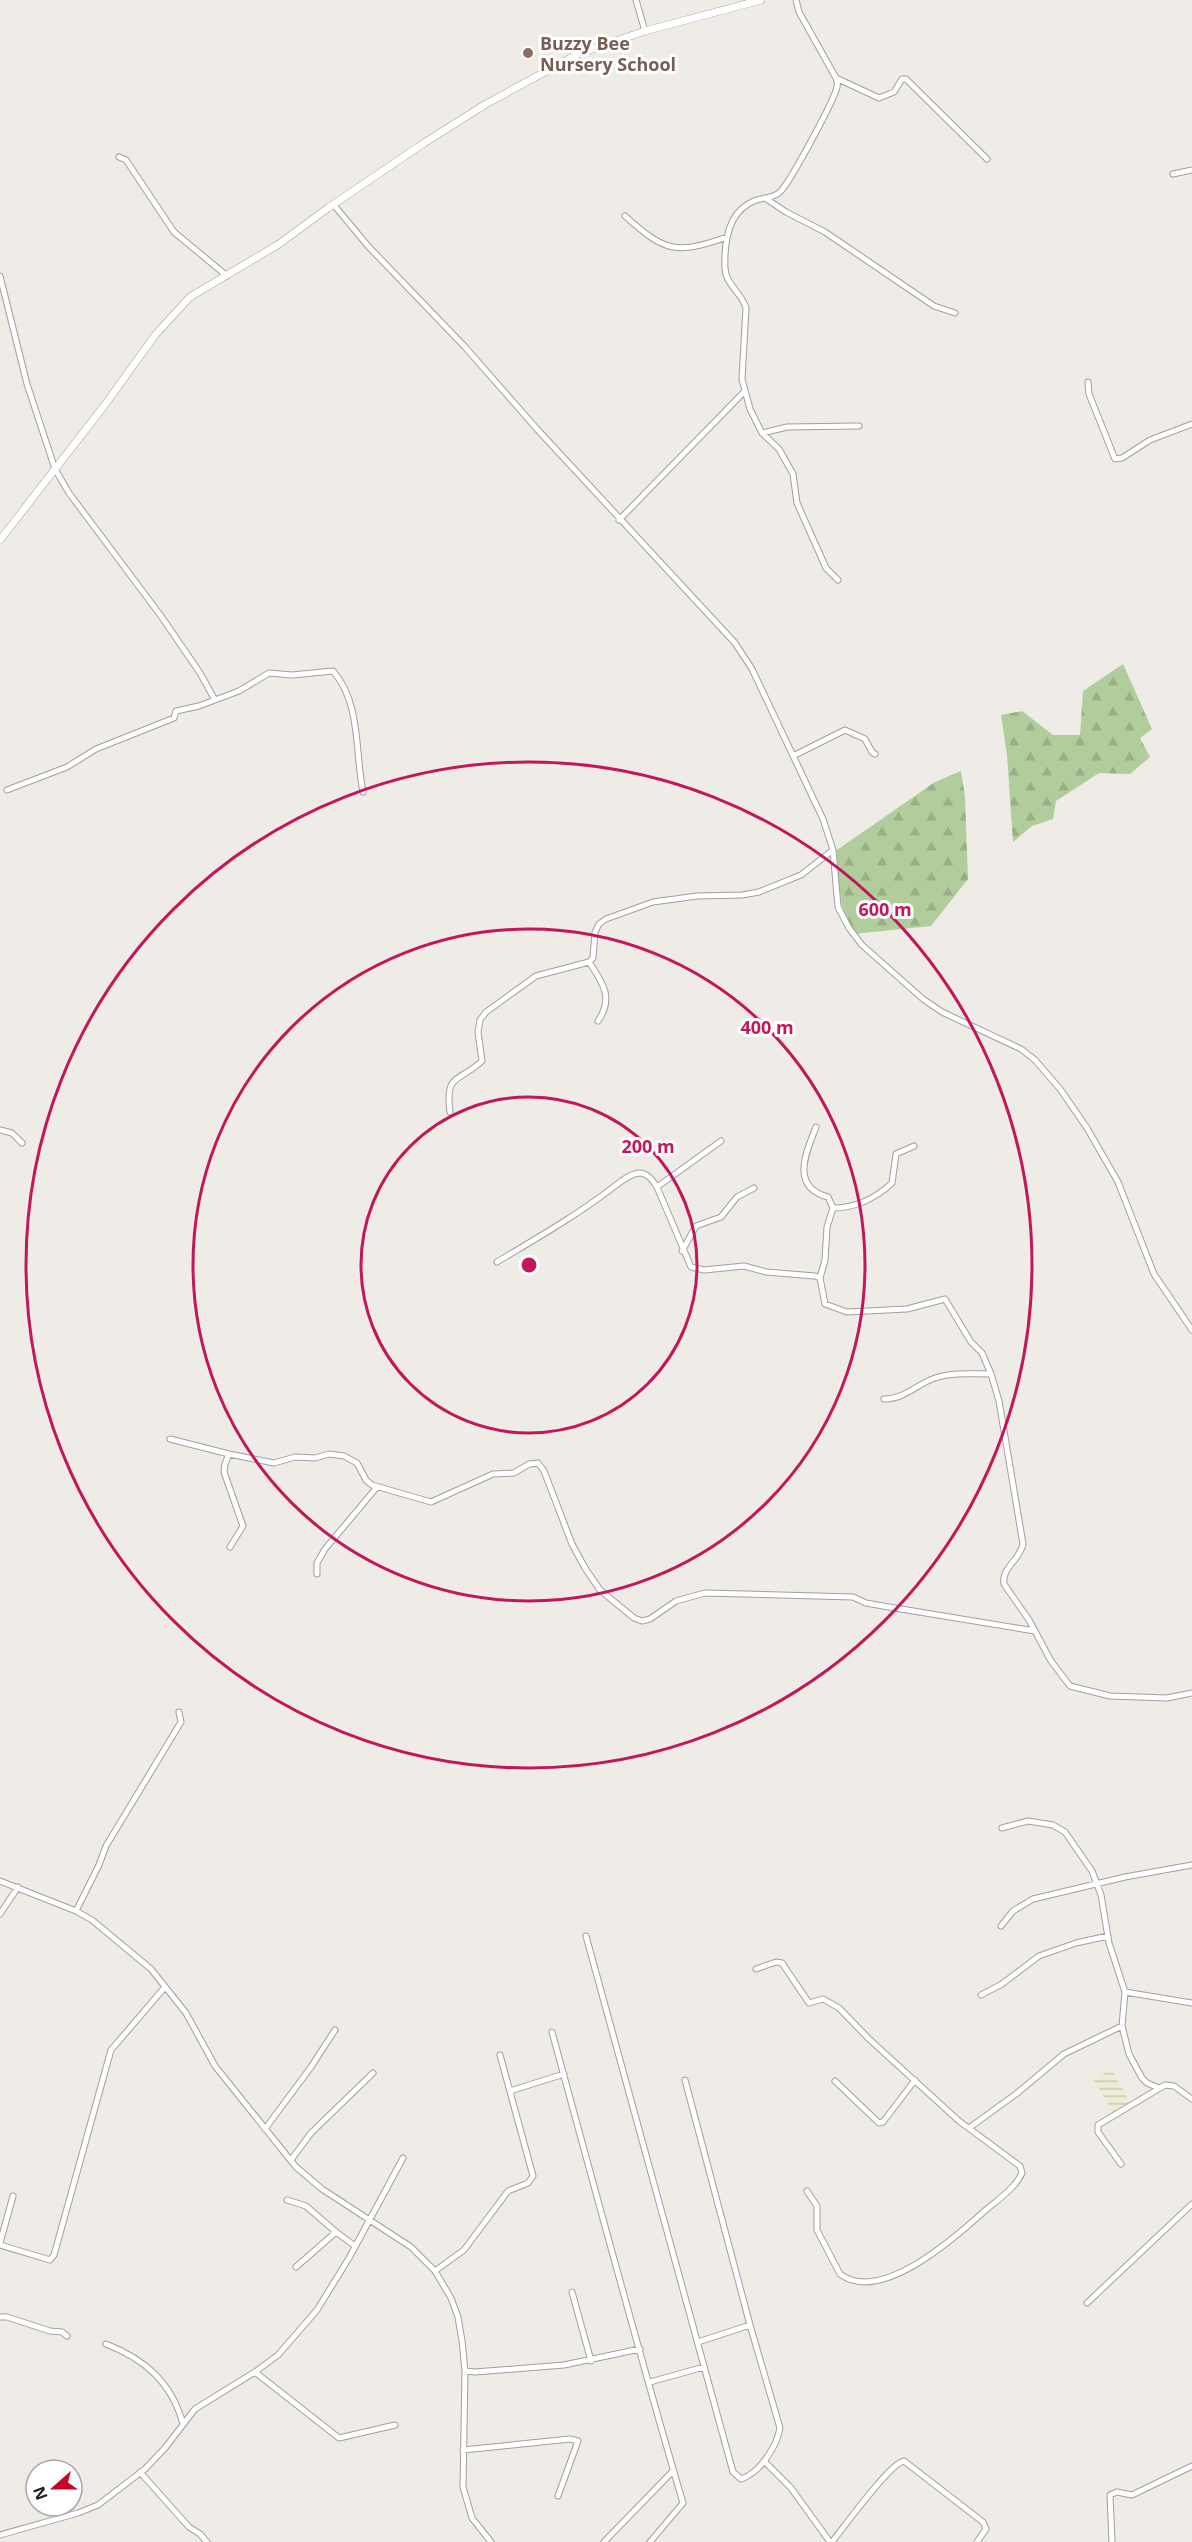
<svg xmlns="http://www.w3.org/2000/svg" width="1192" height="2542" font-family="'Open Sans',sans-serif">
	<defs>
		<pattern id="farmland-rules" width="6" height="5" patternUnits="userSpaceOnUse" patternTransform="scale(1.5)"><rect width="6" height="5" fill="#edebd2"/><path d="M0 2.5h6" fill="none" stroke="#cbc9b4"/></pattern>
		<pattern id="forest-firs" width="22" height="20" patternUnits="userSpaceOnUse" patternTransform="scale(1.5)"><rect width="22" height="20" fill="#b2cd9c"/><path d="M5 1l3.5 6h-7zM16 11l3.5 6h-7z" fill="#99b086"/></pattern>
	</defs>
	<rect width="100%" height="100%" fill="#efebe6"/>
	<path fill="url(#farmland-rules)" d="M1111 2069 1130 2102 1113 2112 1094 2080Z"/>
	<path fill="url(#forest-firs)" d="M1123 664 1152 729 1140 738 1150 757 1130 774 1099 773 1056 801 1053 819 1032 826 1013 842 1007 755 1001 715 1022 711 1053 735H1080L1083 691Z
		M961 771 965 797 968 879 931 926 853 934 842 906 834 852 935 782Z"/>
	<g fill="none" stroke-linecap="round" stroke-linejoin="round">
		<g stroke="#a0a0a0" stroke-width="7">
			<path id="minor" d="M636 0 645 31
				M796 0 799 12 836 78C837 82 838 83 837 87 834 101 789 184 780 192 773 199 762 197 754 201 727 212 724 243 725 268 725 284 742 293 746 308L742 379 750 409 762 433 779 449 793 474 797 503 826 568 838 580
				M836 78 879 98 894 92 902 79H906L987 159
				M119 157 126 160 174 232 227 276
				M1173 174 1192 170
				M765 198 786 212 825 232 934 306 955 313
				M333 204 368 246 465 347 537 429 735 643 752 669 823 819 833 850 838 907 849 928 862 945 923 999 942 1012 1021 1049 1035 1060 1060 1089 1087 1128 1118 1182 1154 1274 1192 1330
				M625 216C665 252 676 255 727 237
				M0 276 27 384 55 469 69 493 161 616 200 673 215 700
				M1088 382 1089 394 1115 459 1122 458 1150 440 1192 424
				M762 433 787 427 859 426
				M619 520 744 392
				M793 756 845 730 865 739 872 752 875 754
				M7 790 67 767 96 749 174 718 176 711 199 706 239 691 269 673 292 675 333 671C361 702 355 753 363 792
				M589 962C603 983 614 998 598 1021
				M450 1112C445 1073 458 1083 482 1061L478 1032 480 1020 486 1012 536 976 589 962 593 958 595 932 599 924 606 919 653 902 697 896 742 895 759 892 801 875 833 850
				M816 1127C806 1153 790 1187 828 1197L833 1208 827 1227 825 1260 820 1278
				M0 1130 12 1133 22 1143
				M657 1187 721 1141
				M833 1208C855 1208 876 1198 892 1183L896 1154 914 1146
				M682 1251 696 1226 721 1217 737 1197 754 1188
				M497 1262C537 1238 574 1217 611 1189 619 1183 629 1174 639 1173 648 1173 653 1181 657 1187L691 1267 704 1270 744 1266 766 1272 815 1276 820 1278 825 1304 847 1312 907 1309 945 1299 971 1342 982 1353 991 1374 999 1401 1023 1544C1020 1560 1001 1568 1004 1584L1029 1620 1051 1661 1070 1686 1110 1696 1167 1698 1192 1693
				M884 1399C905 1399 917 1384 935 1378 953 1372 973 1374 991 1374
				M170 1439 229 1454 274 1463 295 1457 315 1458 329 1454 344 1456 357 1463 366 1480 372 1485 431 1502 493 1474 514 1473 529 1464 538 1463 544 1471 572 1544 585 1568 600 1590 634 1618 642 1621 650 1619 676 1601 705 1593 853 1597 866 1603 883 1606 1035 1631
				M229 1454 225 1464 224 1472 243 1526 230 1547
				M317 1574V1563L325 1549 377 1487
				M1002 1828 1028 1821 1053 1825 1065 1832 1092 1871 1101 1895 1109 1943 1125 1992 1122 2026 1129 2054 1142 2078 1147 2083 1159 2088
				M0 1881 76 1911 92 1920 151 1969 186 2013 215 2066 296 2167 322 2189 411 2247 435 2271 451 2298 458 2317 462 2341 465 2371 463 2487 472 2518 491 2542
				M76 1911 99 1865 106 1846 181 1722 179 1712
				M0 1914 18 1887
				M1001 1926 1013 1911 1033 1899 1125 1877 1192 1865
				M586 1936 733 2472 741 2479C760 2473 777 2446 780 2428L750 2325 685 2080
				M756 1969 776 1962 782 1963 809 2003 823 1999 839 2008 869 2039 959 2121 1020 2166 1022 2173C1016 2187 999 2199 987 2209 957 2236 881 2305 840 2274L817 2230V2206L807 2191
				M1125 1992 1192 2003
				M981 1995 1002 1984 1039 1956 1076 1943 1108 1936
				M552 2032C595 2189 637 2347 683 2503L650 2542
				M835 2081 879 2123 883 2122 915 2080
				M510 2091 564 2074
				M969 2128 1016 2094 1064 2054 1122 2026
				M265 2129 311 2067 335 2030
				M291 2160 311 2133 373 2073
				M1121 2164 1098 2132V2125L1165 2085 1174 2086 1192 2099
				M287 2200 306 2206 336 2232
				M0 2243 13 2196
				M0 2245 50 2260 54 2255 111 2050 165 1987
				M296 2267 336 2232 355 2246
				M435 2271 464 2250 508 2191 528 2183 533 2176 500 2055
				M572 2292 591 2361
				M1087 2303 1192 2204
				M0 2317H7L50 2331 62 2332 67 2336
				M698 2342 750 2325
				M106 2344C145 2359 172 2383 183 2424
				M465 2371 475 2372 564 2365 640 2349
				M255 2372 339 2438 395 2425
				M650 2382 704 2367
				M463 2450 570 2439 578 2441 558 2496
				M764 2461 791 2488 830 2542
				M140 2472 189 2527 200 2534 207 2542
				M0 2535 78 2513 98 2505 145 2469 165 2448 195 2409 255 2372 278 2355 317 2310 349 2258 403 2158
				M604 2542 672 2472
				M832 2542C844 2527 890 2463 904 2461L983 2522 986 2529 977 2542
				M1112 2542 1110 2495 1117 2492 1132 2495 1192 2466"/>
		</g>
		<g stroke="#a0a0a0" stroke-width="8">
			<path id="tertiary" d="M0 540 104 406 156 334 190 297 279 244 328 208 424 143 486 104 578 54 645 31 761 0"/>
		</g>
		<use href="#minor" stroke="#fff" stroke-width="5"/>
		<use href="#tertiary" stroke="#fff" stroke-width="7"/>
	</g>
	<g fill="none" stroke="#c2185b" stroke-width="3">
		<circle cx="529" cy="1265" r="168"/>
		<circle cx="529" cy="1265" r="336"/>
		<circle cx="529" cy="1265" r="503"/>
	</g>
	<circle fill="#8d6e63" stroke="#fff" stroke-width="2" cx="528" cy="53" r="6"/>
	<g text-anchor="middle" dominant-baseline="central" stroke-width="6" stroke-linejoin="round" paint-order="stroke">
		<g font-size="18" font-weight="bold" fill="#785e54" stroke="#fff" text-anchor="start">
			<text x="540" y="43">Buzzy Bee<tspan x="540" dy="21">Nursery School</tspan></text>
		</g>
	</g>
	<circle cx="529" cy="1265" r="9" fill="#c2185b" stroke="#fff" stroke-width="3"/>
	<g font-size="18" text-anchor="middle" font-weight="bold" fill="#c2185b" stroke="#fff" stroke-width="6" stroke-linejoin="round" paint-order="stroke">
		<text x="885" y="916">600 m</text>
		<text x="767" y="1034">400 m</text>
		<text x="648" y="1153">200 m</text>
	</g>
	<g transform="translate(54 2488) rotate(249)"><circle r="28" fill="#ffffff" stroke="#a5a5a5" stroke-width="1.5"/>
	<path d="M0-4.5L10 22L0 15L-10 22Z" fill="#c60827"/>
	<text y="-9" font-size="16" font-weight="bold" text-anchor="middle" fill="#1f1f1f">N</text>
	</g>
</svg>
